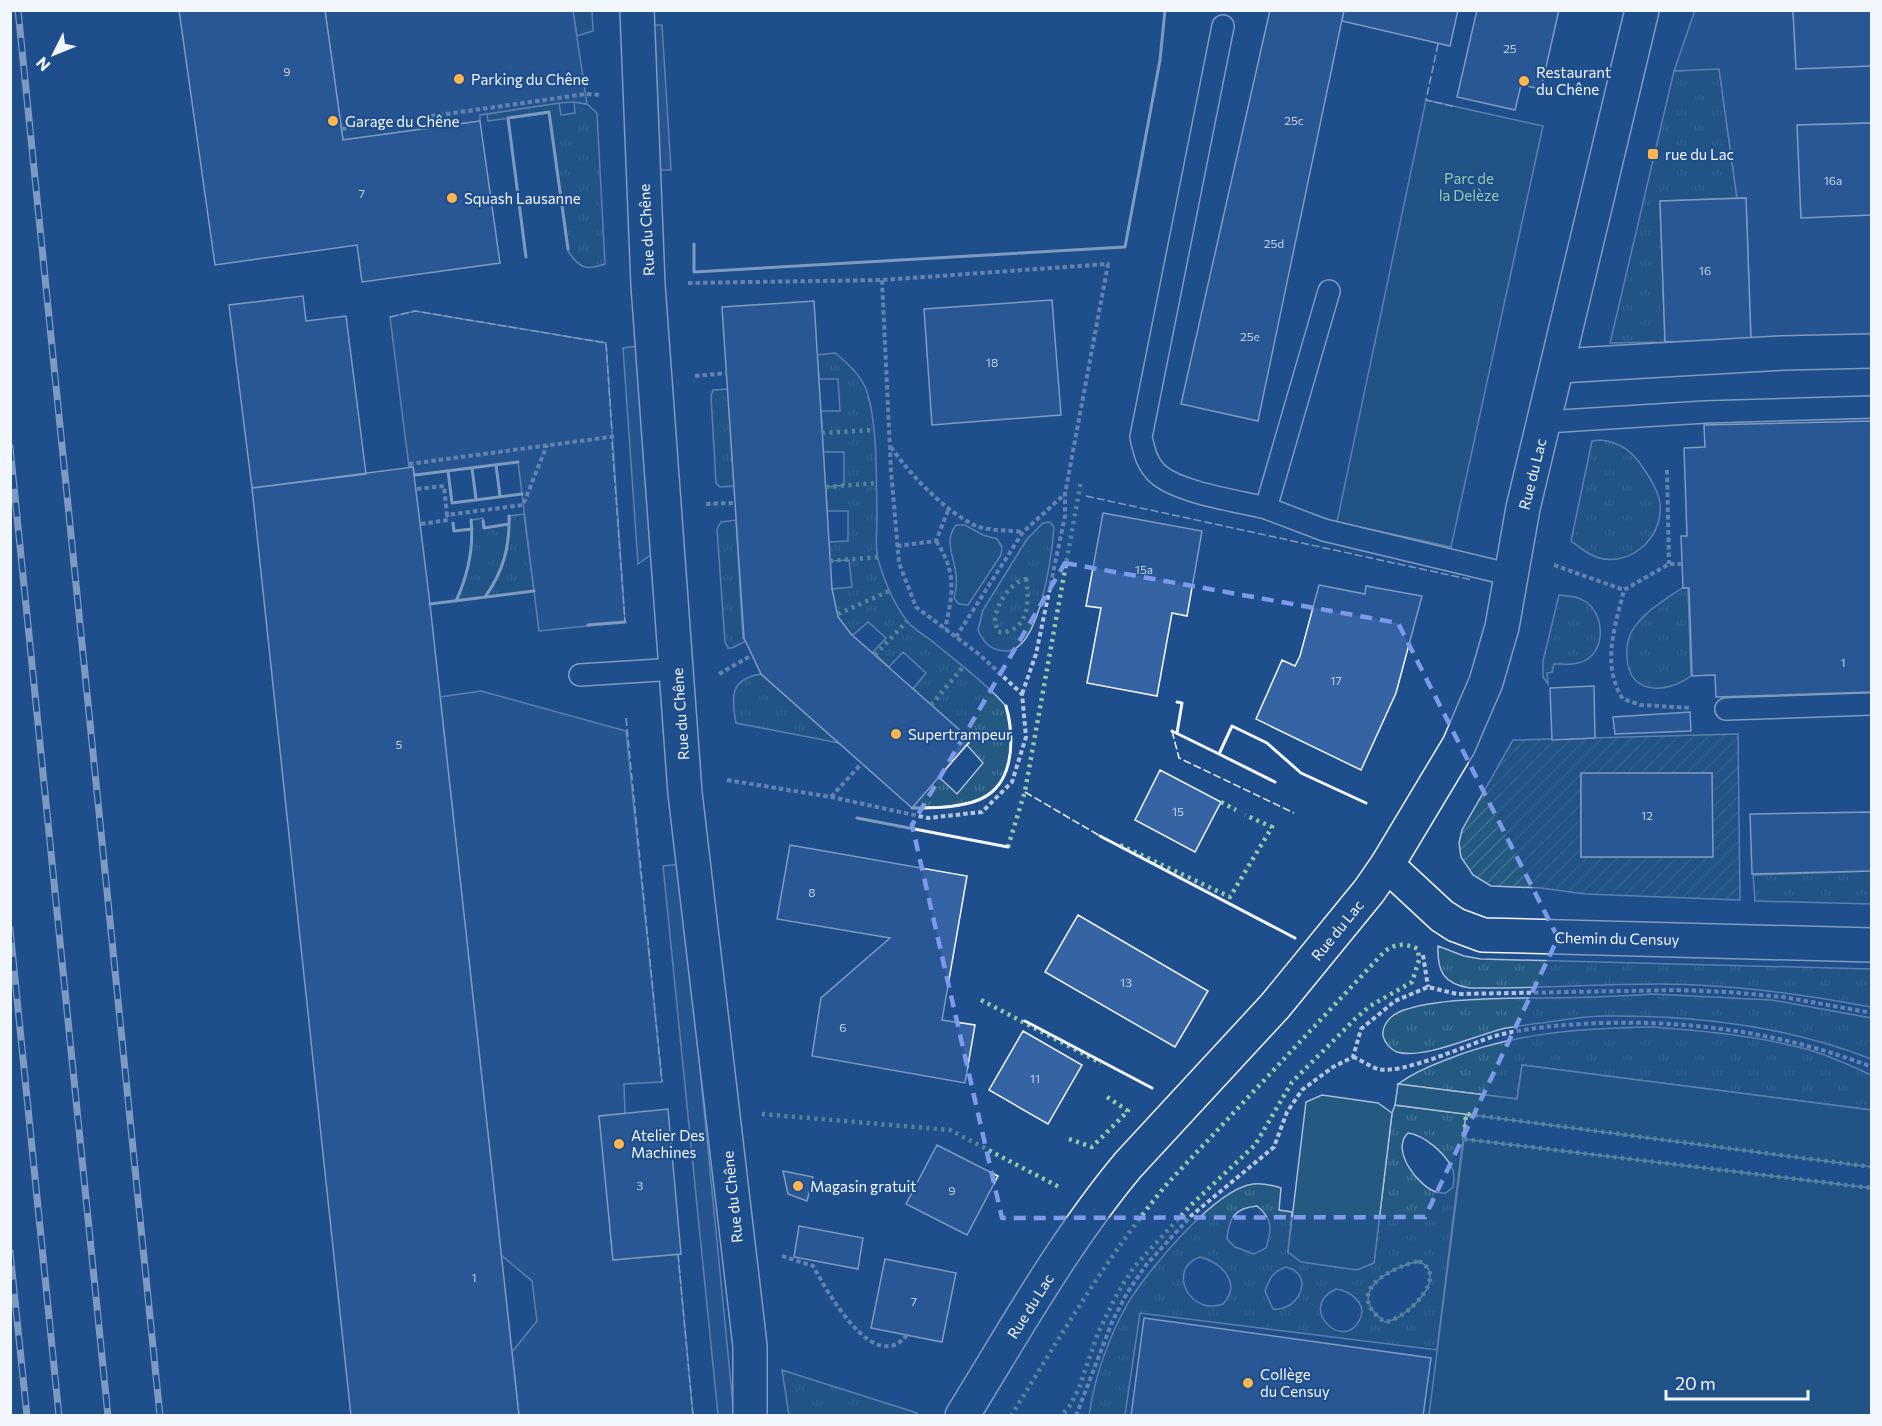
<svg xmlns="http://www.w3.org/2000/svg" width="1882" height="1426" font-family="Commissioner,sans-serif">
	<defs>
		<pattern id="grass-tufts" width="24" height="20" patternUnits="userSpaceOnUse" patternTransform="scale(1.5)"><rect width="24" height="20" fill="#245a82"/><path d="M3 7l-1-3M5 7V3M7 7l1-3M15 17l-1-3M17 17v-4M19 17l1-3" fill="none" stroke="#447295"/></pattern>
		<pattern id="garden-furrows" width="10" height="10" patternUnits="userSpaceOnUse" patternTransform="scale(1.5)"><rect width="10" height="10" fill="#245a82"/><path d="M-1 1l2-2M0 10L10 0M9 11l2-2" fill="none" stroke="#447295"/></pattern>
	</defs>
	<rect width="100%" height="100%" fill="#1f4e8c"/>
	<path fill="url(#grass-tufts)" stroke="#a8bbd7" stroke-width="1.5" fill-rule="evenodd" d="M573 11H592L593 31 577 36Z
		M1719 68 1737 198 1660 201 1665 342 1610 343 1674 71Z
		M574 102 587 104 597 113 605 264C585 271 579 268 568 251L549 113 488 121 487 114 559 103 561 115 575 113Z
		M835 353C849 364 864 378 868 395 878 430 876 482 877 518 877 531 875 547 878 559 884 580 894 604 907 621 913 629 924 635 932 641 954 660 985 682 1004 704 1011 712 1011 729 1011 739 1012 805 963 807 912 808L939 777 957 794 983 763 967 745 971 740 913 689 926 673 903 652 889 667 873 652 886 638 868 622 853 635 851 634 838 617 832 589 852 587 849 560 830 561 829 542 848 541V511H827L826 487 844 485V452H823L821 411H840L838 379H819L817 355Z
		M728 389 734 486 720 487 716 483 711 396 713 390Z
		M1600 440C1621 442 1633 452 1644 469 1650 478 1656 487 1659 498 1667 533 1634 567 1599 558 1588 555 1579 547 1571 541L1592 441Z
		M524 514 534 591 456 601C468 575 474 549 471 520L483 518 485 528 509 524V516Z
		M736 520 743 638 746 641 732 648H728L725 642 717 529 721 522Z
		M1050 522 1054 527C1052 553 1040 653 1005 651 990 650 984 643 978 630L983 610 1027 539 1043 523Z
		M1682 588H1688L1691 676C1667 694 1629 695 1627 658 1626 648 1627 640 1632 631 1642 613 1666 599 1682 588Z
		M1559 595C1568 596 1578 596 1586 602 1608 618 1604 658 1578 663 1571 665 1562 664 1554 664L1552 672 1547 673 1548 684 1543 677V661Z
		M761 674 839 743 736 723C731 696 730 679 761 674Z
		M1871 871V904L1755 901 1753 875Z
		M1438 946 1464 956 1481 959 1871 969V1007C1801 994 1730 984 1658 984 1595 984 1533 989 1470 988 1444 984 1437 972 1438 946Z
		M1652 994 1772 1000 1871 1018V1059C1787 1026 1696 1015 1605 1016 1585 1016 1563 1020 1542 1023 1530 1024 1518 1026 1506 1028 1478 1034 1424 1060 1397 1052 1391 1050 1385 1043 1383 1036 1382 1025 1390 1016 1399 1012 1431 999 1486 999 1520 998 1564 998 1608 997 1652 994Z
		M1652 1027C1701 1031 1751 1035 1798 1047 1824 1053 1848 1064 1871 1075V1110L1522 1065 1517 1099 1398 1084C1412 1074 1427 1067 1443 1061 1511 1033 1579 1028 1652 1027Z
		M1395 1105 1466 1114 1437 1350 1140 1313 1125 1415 1089 1416C1094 1378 1109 1336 1128 1303 1148 1270 1215 1189 1253 1184 1263 1183 1272 1185 1281 1188L1279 1210 1292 1212 1288 1252 1374 1262 1392 1113ZM1408 1133C1424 1135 1445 1153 1452 1168 1455 1175 1454 1180 1453 1187L1446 1193C1443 1193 1439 1193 1436 1192 1418 1186 1390 1150 1408 1133ZM1257 1206C1273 1219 1272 1229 1266 1248L1254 1254 1235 1247 1227 1239C1229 1217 1235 1208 1257 1206ZM1200 1257C1222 1262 1242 1284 1223 1304 1217 1306 1210 1307 1204 1305 1181 1297 1174 1266 1200 1257ZM1419 1261C1425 1265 1430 1268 1430 1276 1431 1294 1401 1320 1385 1322 1343 1293 1389 1268 1419 1261ZM1286 1267C1289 1268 1293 1269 1295 1271 1312 1283 1295 1312 1273 1309L1265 1291C1270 1278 1272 1272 1286 1267ZM1336 1289C1350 1291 1369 1304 1359 1321 1342 1352 1297 1307 1336 1289Z
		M782 1370 917 1413 915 1416 789 1415Z"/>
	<path fill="#245a82" stroke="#a8bbd7" stroke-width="1.5" d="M1426 100 1543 126 1451 547 1337 522Z
		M956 525H965L983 535 997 539 1002 547 1001 555 968 605 959 604 954 598C957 588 957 578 955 568 952 553 945 539 956 525Z
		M1522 1065 1871 1110V1167L1395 1105 1398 1084 1517 1099Z
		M1322 1095 1378 1103 1392 1113 1374 1263 1357 1270 1301 1262 1288 1252 1306 1102Z
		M1464 1139 1871 1188V1415H1429Z"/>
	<path fill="url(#garden-furrows)" stroke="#a8bbd7" stroke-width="1.5" fill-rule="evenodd" d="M1738 734 1740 900 1585 894 1541 888 1491 886 1473 875 1461 857 1459 843 1462 830 1513 740ZM1712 773V857H1581V774Z"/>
	<path fill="#305b95" stroke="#a8bbd7" stroke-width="1.5" d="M1695 10 1793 11 1796 68 1871 66V123L1798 125 1801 217 1871 215V336L1751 340 1746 198H1737L1719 69 1674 71Z
		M325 11H573L587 104 574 102 559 103 480 115V121L343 140Z
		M649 25H662L671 170H657Z
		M415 311 606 343 625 622 539 631 518 462 415 475 413 467H409L390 317Z
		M637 346 651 555 638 564 623 348Z
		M481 691 626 731 662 1082 624 1084 625 1114 600 1116 613 1260 678 1254 693 1415H519L512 1352 537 1321 532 1281 501 1255 440 697Z
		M680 864 734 1415H718L663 866Z"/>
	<path fill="#3563a3" stroke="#f2f6ff" stroke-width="1.5" d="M179 10H325L343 140 480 121 500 263 362 282 357 245 215 265Z
		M1270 10H1344L1258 421 1181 404Z
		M1344 10H1458L1450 46 1342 21Z
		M1477 10H1559L1541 89 1521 85 1515 110 1457 97Z
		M1793 10H1872V66L1796 69Z
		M1872 123V215L1801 218 1797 125Z
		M1746 198 1751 340 1665 342 1660 201Z
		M303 296 306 321 346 316 366 474 252 488 229 305Z
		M1052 300 1061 415 932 425 924 309Z
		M814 301 832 589 838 617 851 634 971 740 912 808 761 674 744 638 722 307Z
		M1872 421V692L1716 697 1715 675 1692 676 1689 588H1683L1681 536H1687L1684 448 1705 447 1704 425Z
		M413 467 430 604 519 1416H351L252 488Z
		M1103 513 1202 531 1187 616 1172 613 1157 696 1087 683 1101 608 1086 606Z
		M1319 585 1365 594 1366 586 1422 596 1396 693 1361 770 1256 719 1282 660 1295 666 1300 656Z
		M1594 686 1595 738 1552 740 1550 688Z
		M1690 712 1691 731 1615 734 1613 717Z
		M1160 770 1221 802 1195 852 1135 820Z
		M1581 773H1712L1713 857H1581Z
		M1872 812V871L1752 874 1750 814Z
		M790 845 967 876 942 1020 975 1025 965 1083 812 1056 821 998 890 938 777 919Z
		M1078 915 1208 991 1175 1047 1045 972Z
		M1023 1031 1082 1065 1048 1124 989 1090Z
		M668 1109 681 1254 613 1260 599 1116Z
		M937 1145 998 1176 967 1235 906 1204Z
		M783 1171 813 1177 807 1201 788 1194Z
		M799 1226 863 1238 858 1269 794 1257Z
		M885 1259 956 1273 942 1342 871 1328Z
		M1144 1318 1431 1358 1423 1416H1131Z"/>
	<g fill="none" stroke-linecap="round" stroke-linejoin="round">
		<g stroke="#f2f6ff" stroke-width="24">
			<path id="lane" d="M1223 26 1141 437C1144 451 1147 465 1159 475 1181 493 1237 501 1266 508
				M1329 291 1266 508 1324 530 1512 575
				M1545 422 1705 412 1872 407
				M580 675 676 669
				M1726 709 1872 704"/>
		</g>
		<g stroke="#f2f6ff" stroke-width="36">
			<path id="street" d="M637 10 648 285 685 793 750 1346V1416
				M1559 366 1782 353 1872 351
				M1387 865 1442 916 1456 925 1483 935 1872 945"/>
		</g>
		<g stroke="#f2f6ff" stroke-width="36">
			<path id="secondary" d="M962 1416C1015 1330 1064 1242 1128 1165L1275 1006 1369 891 1387 865 1459 745 1486 682 1502 627 1523 508 1642 10"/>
		</g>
		<path stroke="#b3c4dc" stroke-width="4" stroke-dasharray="4.5 3" stroke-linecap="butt" d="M342 129 586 94 601 95
			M688 283 882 280 1108 264 1065 494V516L1036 654 1022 694
			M695 376 727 373
			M891 447C910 475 945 511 976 526 989 531 1009 530 1023 532
			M409 464 617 436
			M1667 470 1669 564
			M417 489 444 486 447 515 523 505 547 445
			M706 504 735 503
			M421 524 448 520 447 515
			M936 541C957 572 953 594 945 629
			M897 546 936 541 949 508
			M1682 564H1669L1624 590C1615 626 1601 666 1623 699L1641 705 1692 708
			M1554 565 1624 590
			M956 637 1023 532 1065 494
			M719 674 752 655
			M727 780 831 797 928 818 982 812 1012 782 1026 737 1022 694 980 655 916 607 899 563 891 471 882 280
			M831 797 862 763
			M1423 955 1428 987
			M1353 1057C1361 1060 1369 1066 1378 1069 1402 1075 1469 1044 1495 1036 1513 1031 1535 1028 1554 1026 1661 1016 1771 1028 1872 1067
			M782 1256 813 1266C827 1291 874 1377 907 1335
			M1076 1416 1112 1322 1127 1293 1146 1265 1192 1215 1274 1147 1287 1112 1302 1090 1333 1067 1353 1057 1361 1029 1395 1001 1428 987 1457 994 1677 990 1728 992 1783 997 1872 1013"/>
		<use href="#lane" stroke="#1f4e8c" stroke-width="21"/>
		<use href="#street" stroke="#1f4e8c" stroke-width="33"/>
		<use href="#secondary" stroke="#1f4e8c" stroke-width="33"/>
		<g stroke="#f2f6ff" stroke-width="7">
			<path id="rail" d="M18 10 160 1416
				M10 447 108 1416
				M10 929 59 1416
				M10 1252 27 1416"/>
		</g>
		<use href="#rail" stroke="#1f4e8c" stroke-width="4.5" stroke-dasharray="14" stroke-linecap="butt"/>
		<path stroke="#97c8a6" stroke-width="4.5" stroke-dasharray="3 4.5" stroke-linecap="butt" d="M822 433 873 430
			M826 487 876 483
			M830 561 878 557
			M1026 579C1030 602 1028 634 998 632 998 630 995 623 995 622 994 607 1011 581 1026 579Z
			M838 614 889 591
			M875 655 907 621
			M931 705 963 667
			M1221 802 1236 810
			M1120 845 1230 897 1272 827 1245 815
			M1008 847 1025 791 1081 481
			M981 1000 1101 1063
			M762 1114 950 1130 1061 1188
			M1069 1139 1092 1147 1128 1111 1107 1097
			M1872 1167 1466 1114 1464 1139 1872 1188
			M1419 1261C1425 1265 1430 1268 1430 1276 1431 1294 1401 1320 1385 1322 1342 1293 1389 1268 1419 1261Z
			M1011 1416C1060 1337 1107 1256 1167 1184L1384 952C1395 943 1405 943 1418 949L1419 960 1412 982 1370 1006 1355 1019 1292 1082 1255 1145 1191 1205 1134 1267 1117 1294 1098 1333 1079 1388 1069 1407 1061 1416"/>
		<path stroke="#f2f6ff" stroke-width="1.5" stroke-dasharray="8 3" stroke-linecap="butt" d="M1438 44 1426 100 1456 107
			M390 317 415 311 606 343 612 432
			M612 442 625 622
			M1086 496 1472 580
			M626 718 662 1082
			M1172 731 1179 758 1294 813
			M1025 792 1100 836
			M678 1254 693 1416"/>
		<path stroke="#f2f6ff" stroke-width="3" d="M694 244V272L1125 247 1160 60 1165 10
			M526 257 508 118 549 112 568 249
			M496 465 500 496
			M472 468 476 499
			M448 471 452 503 522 494
			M415 475 518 462
			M483 521 484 528 509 524
			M453 523 454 531 472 529
			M485 597C503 572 510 547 509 516
			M456 601C468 575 474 549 471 520
			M430 604 534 591
			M588 625 625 622
			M1177 702 1182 703 1177 733
			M1172 731 1219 754 1232 726 1267 743 1301 773 1366 803
			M1219 754 1275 782
			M912 808C932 808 953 808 973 802 1015 790 1015 740 1006 706
			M857 818 1008 847
			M1100 836 1295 938
			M1025 1021 1152 1088"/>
	</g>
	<path d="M0 0H1882V1426H0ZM1065 563 1398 623 1558 938 1425 1217 1002 1218 912 825Z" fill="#1f4e8c" fill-opacity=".55" fill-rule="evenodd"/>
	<path fill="none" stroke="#7d9aea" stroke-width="4.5" stroke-dasharray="12 8" stroke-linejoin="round" d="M1065 563 1398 623 1558 938 1425 1217 1002 1218 912 825Z"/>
	<g fill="#ffb74d" stroke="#1f4e8c" stroke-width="2">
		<circle cx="459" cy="79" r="6"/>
		<circle cx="1524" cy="81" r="6"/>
		<circle cx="333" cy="121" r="6"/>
		<rect x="1647" y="148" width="12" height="12" rx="3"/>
		<circle cx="452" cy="198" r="6"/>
		<circle cx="896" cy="734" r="6"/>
		<circle cx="619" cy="1144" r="6"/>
		<circle cx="798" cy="1186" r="6"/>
		<circle cx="1248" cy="1383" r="6"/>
	</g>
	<g text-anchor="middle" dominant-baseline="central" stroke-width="4.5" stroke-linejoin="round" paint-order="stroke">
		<g font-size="12" fill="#c3d1e8">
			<text x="1510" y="48">25</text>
			<text x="287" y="71">9</text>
			<text x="1294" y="120">25c</text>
			<text x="1833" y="180">16a</text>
			<text x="362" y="193">7</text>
			<text x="1274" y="243">25d</text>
			<text x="1705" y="270">16</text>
			<text x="1250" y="336">25e</text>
			<text x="992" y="362">18</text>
			<text x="1144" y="569">15a</text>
			<text x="1843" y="662">1</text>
			<text x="1336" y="680">17</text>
			<text x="399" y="744">5</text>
			<text x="1178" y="811">15</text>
			<text x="1647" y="815">12</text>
			<text x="812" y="892">8</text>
			<text x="1126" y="982">13</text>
			<text x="843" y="1027">6</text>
			<text x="1035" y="1078">11</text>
			<text x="640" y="1185">3</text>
			<text x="952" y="1190">9</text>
			<text x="474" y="1277">1</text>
			<text x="914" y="1301">7</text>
		</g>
		<g font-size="15" fill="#f2f6ff" stroke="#1f4e8c" text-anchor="start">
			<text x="1536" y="72">Restaurant<tspan x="1536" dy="17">du Chêne</tspan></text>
			<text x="471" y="79">Parking du Chêne</text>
			<text x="345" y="121">Garage du Chêne</text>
			<text x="1665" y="154">rue du Lac</text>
			<text x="464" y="198">Squash Lausanne</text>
			<text x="908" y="734">Supertrampeur</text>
			<text x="631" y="1135">Atelier Des<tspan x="631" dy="17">Machines</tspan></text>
			<text x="810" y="1186">Magasin gratuit</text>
			<text x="1260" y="1374">Collège<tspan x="1260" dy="17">du Censuy</tspan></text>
		</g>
		<g font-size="15" fill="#97c8a6" stroke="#1f4e8c">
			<text x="1469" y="178">Parc de<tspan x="1469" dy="17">la Delèze</tspan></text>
		</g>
		<g font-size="15" fill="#f2f6ff" stroke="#1f4e8c">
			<text transform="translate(646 230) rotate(-93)">Rue du Chêne</text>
			<text transform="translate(1532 474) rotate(-76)">Rue du Lac</text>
			<text transform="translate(680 714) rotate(-94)">Rue du Chêne</text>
			<text transform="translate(1337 930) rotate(-51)">Rue du Lac</text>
			<text transform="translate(1617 938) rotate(1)">Chemin du Censuy</text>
			<text transform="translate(732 1197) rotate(-96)">Rue du Chêne</text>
			<text transform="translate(1030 1306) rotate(-58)">Rue du Lac</text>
		</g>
	</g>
	<rect width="1882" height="1426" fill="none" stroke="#f2f6ff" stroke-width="24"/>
	<g transform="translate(54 54) rotate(227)" stroke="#1f4e8c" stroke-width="4.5" paint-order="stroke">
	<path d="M0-4.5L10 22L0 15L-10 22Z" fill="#f2f6ff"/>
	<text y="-9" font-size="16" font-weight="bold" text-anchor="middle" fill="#f2f6ff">N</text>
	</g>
	<path d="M1666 1390v9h142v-9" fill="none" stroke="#f2f6ff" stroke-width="3"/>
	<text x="1675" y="1390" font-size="18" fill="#f2f6ff" stroke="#1f4e8c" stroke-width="4.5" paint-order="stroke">20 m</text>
</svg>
